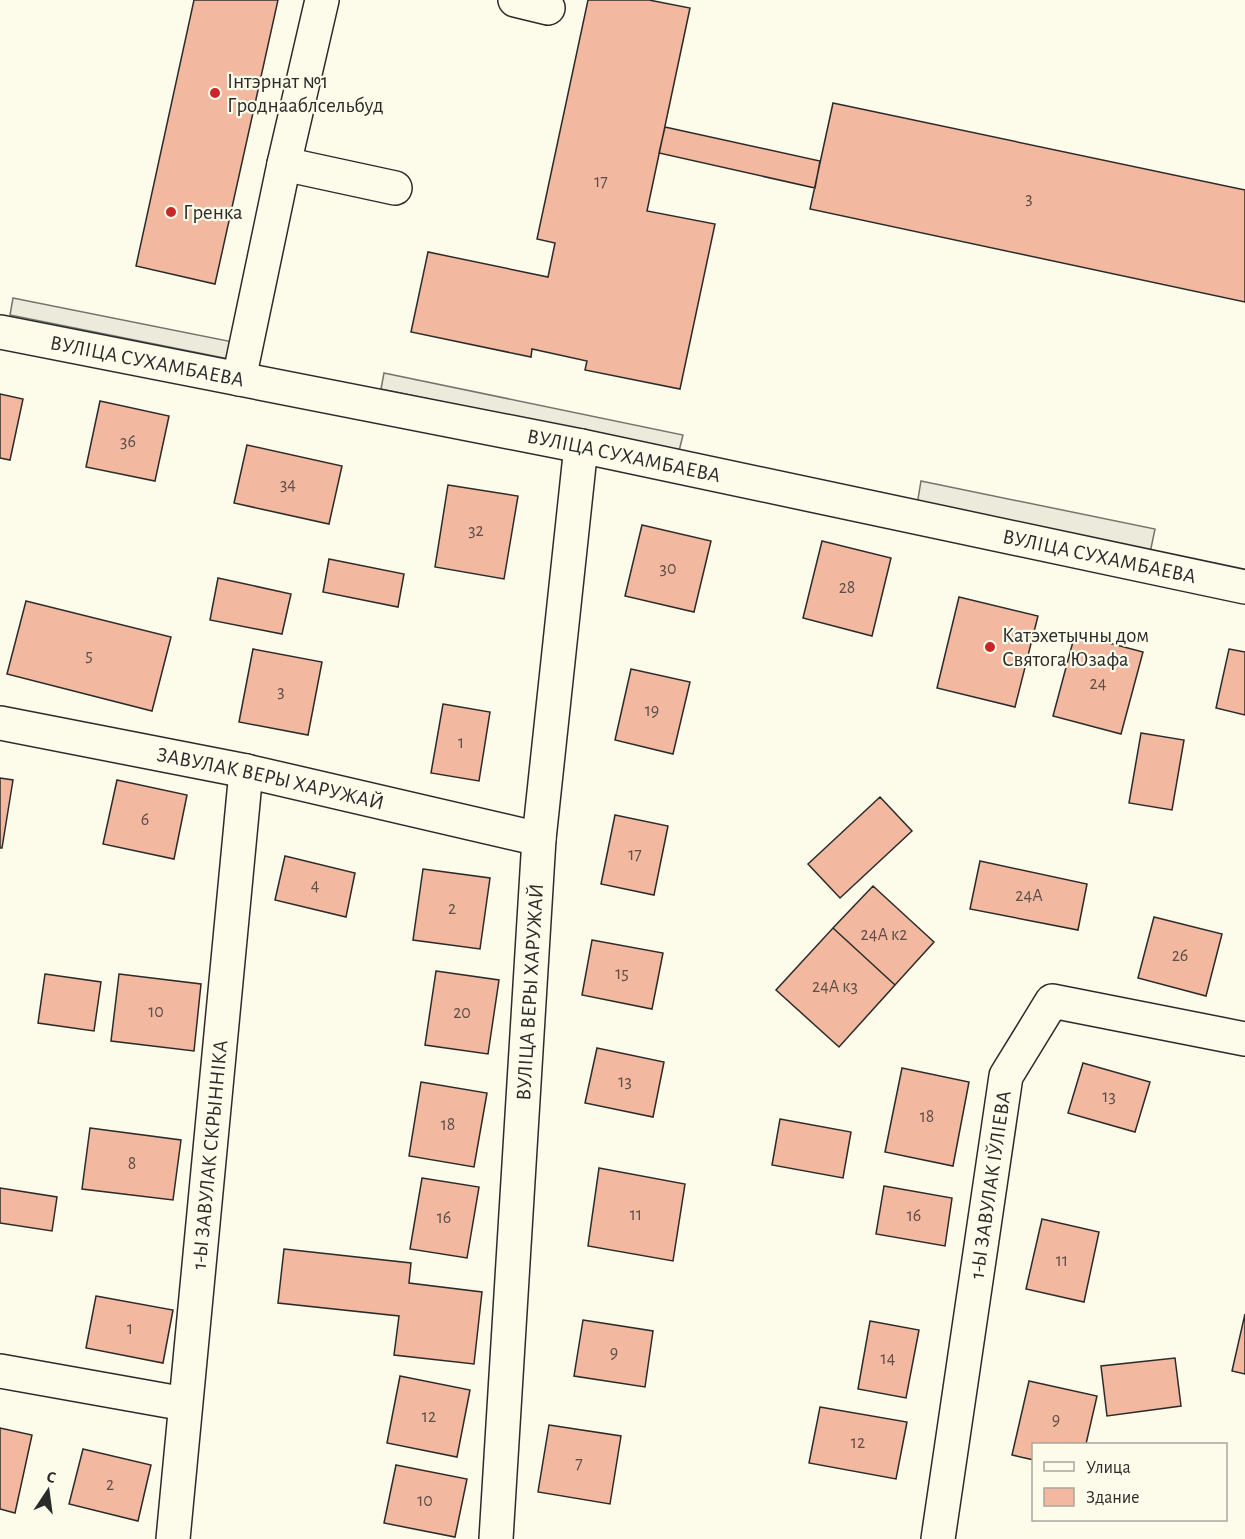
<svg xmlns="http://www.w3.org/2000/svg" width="1245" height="1539" font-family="'Alegreya Sans',sans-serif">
	<rect width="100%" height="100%" fill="#fdfbea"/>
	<path fill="#eceadb" stroke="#74746e" stroke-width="1.5" d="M13 298 233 342 229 359 10 315Z
		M384 373 683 435 679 451 381 389Z
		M921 481 1155 529 1150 553 917 505Z"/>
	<path fill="#f2b8a0" stroke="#2b2b2b" stroke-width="1.5" d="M194 0H278L215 284 136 266Z
		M588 0H649L690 8 647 211 715 224 680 389 585 370 587 361 532 349 531 357 411 332 428 252 548 277 555 243 537 239Z
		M833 103 1245 190V302L810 209Z
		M665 127 820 161 815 188 659 153Z
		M0 394 23 399 10 460 0 458Z
		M100 401 169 416 155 481 86 467Z
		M247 445 342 466 329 524 234 503Z
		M448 485 518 496 504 579 435 567Z
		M642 525 711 541 694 612 625 596Z
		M822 541 891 558 872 636 803 618Z
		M329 559 404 574 398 607 323 592Z
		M218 578 291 594 282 634 210 620Z
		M959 597 1038 616 1015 707 937 688Z
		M26 601 171 637 152 711 7 674Z
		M1075 634 1143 652 1121 734 1053 716Z
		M253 649 322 662 308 735 239 722Z
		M1229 649 1245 652V715L1216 708Z
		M631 669 690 682 673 754 615 740Z
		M443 704 490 712 479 781 431 773Z
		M1141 733 1184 740 1172 810 1129 803Z
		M0 778 13 780 2 848H0Z
		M117 780 187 795 174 859 103 844Z
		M880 797 912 831 840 898 808 864Z
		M615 815 668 826 654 895 601 884Z
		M285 856 355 873 346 917 275 900Z
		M980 861 1087 884 1078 930 970 909Z
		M423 869 490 878 480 949 413 940Z
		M873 886 934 942 895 985 833 928Z
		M1154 917 1222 934 1206 996 1138 978Z
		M833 928 895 985 839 1047 776 990Z
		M592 940 663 953 652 1009 582 995Z
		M436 971 499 980 488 1054 425 1045Z
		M45 974 101 982 94 1031 38 1023Z
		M119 974 201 984 194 1051 111 1041Z
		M597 1048 664 1062 653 1117 585 1103Z
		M1083 1063 1150 1082 1135 1132 1068 1113Z
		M902 1068 969 1082 953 1166 885 1152Z
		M421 1082 487 1093 474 1167 409 1156Z
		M780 1119 851 1132 843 1178 772 1165Z
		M90 1128 181 1140 173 1200 82 1189Z
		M599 1168 685 1184 673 1261 588 1246Z
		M422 1178 479 1187 467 1258 410 1249Z
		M884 1186 952 1198 945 1246 876 1234Z
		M0 1188 57 1197 52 1231 0 1223Z
		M1042 1219 1099 1232 1084 1302 1026 1289Z
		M284 1249 411 1263 409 1283 482 1292 474 1364 394 1355 399 1316 278 1303Z
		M96 1296 173 1310 163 1363 86 1348Z
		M1245 1314V1374L1232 1371Z
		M583 1320 653 1331 645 1387 574 1376Z
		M870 1321 919 1330 906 1398 858 1389Z
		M1175 1358 1181 1406 1107 1416 1101 1366Z
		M400 1376 470 1390 457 1457 387 1443Z
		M1029 1381 1097 1396 1086 1444H1034V1460L1012 1455Z
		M820 1407 907 1422 896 1479 809 1463Z
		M549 1425 621 1436 610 1504 538 1492Z
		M0 1428 32 1435 15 1513 0 1509Z
		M83 1449 151 1465 138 1521 69 1504Z
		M396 1465 467 1479 455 1537 384 1523Z"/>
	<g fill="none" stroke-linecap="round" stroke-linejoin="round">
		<g stroke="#2b2b2b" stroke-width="36">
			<g id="minor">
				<path d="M515 0 548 8"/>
				<path d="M284 164 395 188"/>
				<path id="s1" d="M0 332 581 446 1245 587"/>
				<path d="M239 379 284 164 322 0"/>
				<path id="s2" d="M0 723 246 771 539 839"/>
				<path d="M0 1371 185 1404"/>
				<path id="s3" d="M173 1539 246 771"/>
				<path id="s4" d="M496 1539 539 839 581 446"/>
				<path id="s5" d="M938 1539 1006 1076 1052 1001 1245 1039"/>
			</g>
		</g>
		<use href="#minor" stroke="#fdfbea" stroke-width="33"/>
	</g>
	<g fill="#c62828" stroke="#fdfbea" stroke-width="2">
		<circle cx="215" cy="93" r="6"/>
		<circle cx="171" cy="212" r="6"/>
		<circle cx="990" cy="647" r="6"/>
	</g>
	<g text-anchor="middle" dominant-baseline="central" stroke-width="4.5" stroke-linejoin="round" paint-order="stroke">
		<g font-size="18" fill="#5d4e48">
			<text x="601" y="182">17</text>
			<text x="1029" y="199">3</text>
			<text x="128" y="442">36</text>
			<text x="288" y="485">34</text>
			<text x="476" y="531">32</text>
			<text x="668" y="569">30</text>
			<text x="847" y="588">28</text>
			<text x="89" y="656">5</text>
			<text x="1098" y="684">24</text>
			<text x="281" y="692">3</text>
			<text x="652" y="711">19</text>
			<text x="461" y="743">1</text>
			<text x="145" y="820">6</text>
			<text x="635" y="855">17</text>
			<text x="315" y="886">4</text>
			<text x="1029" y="896">24А</text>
			<text x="452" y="909">2</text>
			<text x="884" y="935">24А к2</text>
			<text x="1180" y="956">26</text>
			<text x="622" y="974">15</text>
			<text x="835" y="987">24А к3</text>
			<text x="156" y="1012">10</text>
			<text x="462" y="1013">20</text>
			<text x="625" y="1082">13</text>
			<text x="1109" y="1097">13</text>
			<text x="927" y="1117">18</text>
			<text x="448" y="1125">18</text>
			<text x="132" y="1164">8</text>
			<text x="636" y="1215">11</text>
			<text x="914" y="1216">16</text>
			<text x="444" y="1218">16</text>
			<text x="1062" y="1261">11</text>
			<text x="130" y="1329">1</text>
			<text x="614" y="1353">9</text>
			<text x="888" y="1359">14</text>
			<text x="429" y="1417">12</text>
			<text x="1056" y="1420">9</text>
			<text x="858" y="1443">12</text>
			<text x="579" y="1464">7</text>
			<text x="110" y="1485">2</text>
			<text x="425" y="1501">10</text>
		</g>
		<g font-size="21" fill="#2b2b2b" stroke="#fdfbea" text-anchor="start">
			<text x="227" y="81">Інтэрнат №1<tspan x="227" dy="24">Гроднааблсельбуд</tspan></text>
			<text x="183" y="212">Гренка</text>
			<text x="1002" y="635">Катэхетычны дом<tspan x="1002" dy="24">Святога Юзафа</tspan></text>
		</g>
		<g font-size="21" fill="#2b2b2b" stroke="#fdfbea">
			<text stroke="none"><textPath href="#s1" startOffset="150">ВУЛІЦА СУХАМБАЕВА</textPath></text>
			<text stroke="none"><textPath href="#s1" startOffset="636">ВУЛІЦА СУХАМБАЕВА</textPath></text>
			<text stroke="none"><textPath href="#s1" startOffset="1122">ВУЛІЦА СУХАМБАЕВА</textPath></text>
			<text stroke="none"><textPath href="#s2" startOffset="276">ЗАВУЛАК ВЕРЫ ХАРУЖАЙ</textPath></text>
			<text stroke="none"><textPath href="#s4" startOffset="548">ВУЛІЦА ВЕРЫ ХАРУЖАЙ</textPath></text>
			<text stroke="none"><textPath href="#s3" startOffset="386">1-Ы ЗАВУЛАК СКРЫННІКА</textPath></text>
			<text stroke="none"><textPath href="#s5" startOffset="358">1-Ы ЗАВУЛАК ІЎЛІЕВА</textPath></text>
		</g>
	</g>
	<rect x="1032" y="1443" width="195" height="78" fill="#fdfbea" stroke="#a9a89e" stroke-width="1.5"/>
	<rect x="1044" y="1462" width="30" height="9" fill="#fdfbea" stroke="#a9a89e" stroke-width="1.5"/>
	<text x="1086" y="1473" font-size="18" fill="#2b2b2b">Улица</text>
	<rect x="1044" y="1488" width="30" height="18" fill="#f2b8a0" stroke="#a9a89e" stroke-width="1.5"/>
	<text x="1086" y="1503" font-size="18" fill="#2b2b2b">Здание</text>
	<g transform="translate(48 1491) rotate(13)" stroke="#fdfbea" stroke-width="4.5" paint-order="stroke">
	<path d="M0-4.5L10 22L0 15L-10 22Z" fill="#2b2b2b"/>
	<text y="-9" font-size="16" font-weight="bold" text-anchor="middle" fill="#2b2b2b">С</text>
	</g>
</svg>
